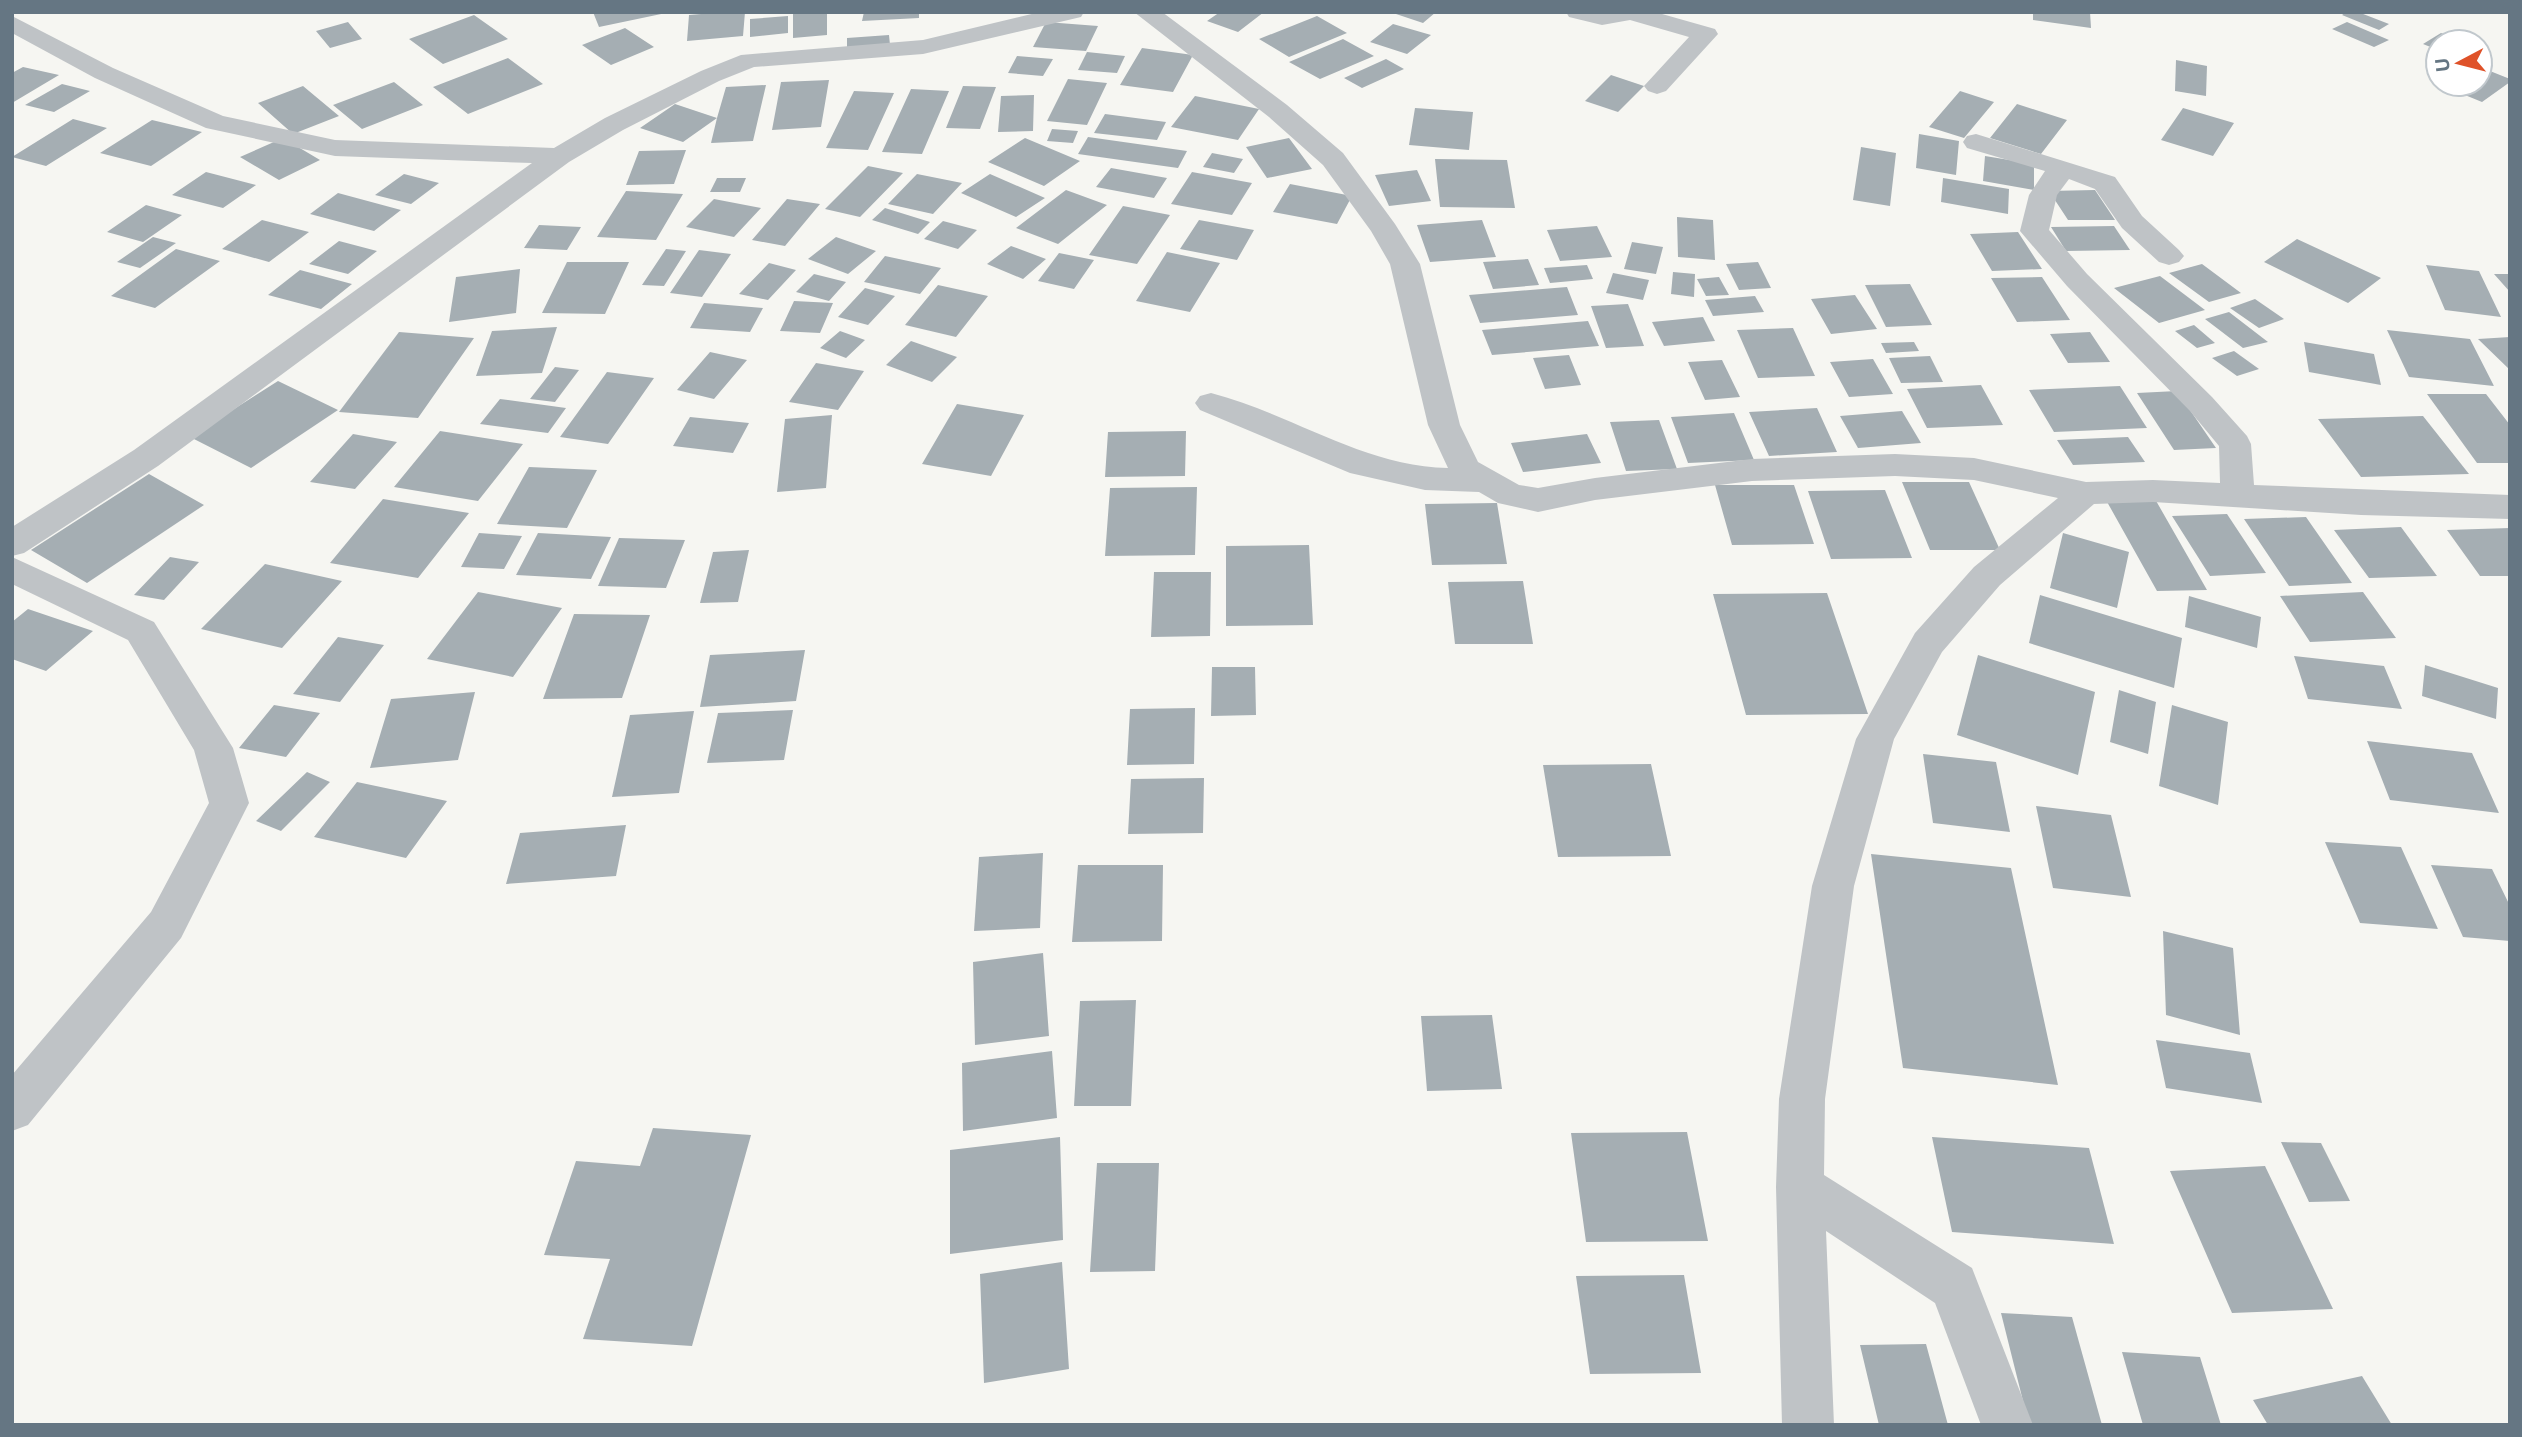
<svg xmlns="http://www.w3.org/2000/svg" width="2522" height="1437" font-family="'Noto Sans',sans-serif">
	<rect width="100%" height="100%" fill="#f6f6f2"/>
	<path fill="#a5aeb3" d="M593 12H666V13L599 27Z
		M725 12H745L743 36 687 41 689 15Z
		M827 12V35L793 38V13Z
		M864 12H919V18L862 21Z
		M1220 12H1264L1238 32 1207 21Z
		M1390 12H1436L1423 23Z
		M2033 12H2090L2091 28 2033 20Z
		M2346 12H2358L2389 24 2379 30 2342 15Z
		M474 15 508 39 443 64 409 39Z
		M788 16V33L750 37V19Z
		M1317 16 1347 33 1289 57 1259 39Z
		M348 22 362 39 330 48 316 31Z
		M1046 22 1098 26 1086 51 1033 47Z
		M2347 22 2389 40 2374 47 2332 29Z
		M1393 24 1431 35 1407 54 1370 42Z
		M625 28 654 47 611 65 582 45Z
		M2441 33 2465 42H2438V50L2423 44Z
		M889 35 890 45 847 48V38Z
		M1343 39 1374 56 1320 79 1289 62Z
		M1142 48 1193 55 1173 92 1120 85Z
		M1087 52 1125 56 1117 73 1078 70Z
		M1017 56 1053 59 1043 76 1008 73Z
		M508 58 543 84 468 114 433 87Z
		M1386 59 1404 69 1362 88 1344 78Z
		M2176 60 2207 66 2206 96 2175 91Z
		M23 67 59 75 12 103V73Z
		M2480 67 2510 79V82L2482 102 2443 86 2480 84Z
		M1611 75 1644 86 1618 112 1585 101Z
		M1068 79 1107 83 1087 125 1047 121Z
		M829 80 821 127 772 130 781 82Z
		M394 82 423 105 362 129 333 105Z
		M62 84 90 91 54 112 25 105Z
		M766 85 753 141 711 143 717 118 683 142 640 128 675 104 717 118 726 87Z
		M303 86 339 116 293 134 258 103Z
		M963 86 996 87 980 129 946 128Z
		M911 89 949 91 922 154 882 152Z
		M854 91 894 93 868 150 826 148Z
		M1960 91 1994 102 1964 138 1929 127Z
		M1034 95 1033 131 998 132 1001 96Z
		M1195 96 1259 109 1238 140 1171 127Z
		M2017 104 2067 120 2041 154 1990 138Z
		M1415 108 1473 112 1469 150 1409 145Z
		M2183 108 2234 123 2213 156 2161 140Z
		M1105 114 1166 122 1157 140 1094 133Z
		M73 119 107 128 46 166 12 157Z
		M152 120 202 132 151 166 100 153Z
		M1052 129 1078 131 1073 143 1047 141Z
		M1919 134 1959 141 1956 175 1916 168Z
		M1088 137 1187 151 1178 168 1078 154Z
		M283 138 320 160 279 180 240 157Z
		M1025 138 1080 161 1044 186 988 162Z
		M1289 138 1312 169 1267 178 1246 147Z
		M1861 147 1896 153 1890 206 1853 200Z
		M686 150 674 184 626 185 639 151Z
		M1212 153 1243 159 1234 173 1203 167Z
		M1985 156 2034 164V190L1983 181Z
		M1435 159 1507 160 1515 208 1440 207Z
		M868 166 903 173 860 217 825 209Z
		M1111 168 1167 178 1154 198 1096 187Z
		M1417 170 1431 201 1389 206 1375 175Z
		M206 172 256 185 223 208 172 195Z
		M1192 172 1252 183 1232 215 1171 204Z
		M404 174 439 183 411 204 375 195Z
		M917 174 962 183 933 214 888 204Z
		M990 174 1045 198 1016 217 961 193Z
		M717 178H746L740 192H710Z
		M1943 178 2009 189 2008 214 1941 202Z
		M1290 184 1352 196 1337 224 1273 212Z
		M1066 190 1107 205 1058 244 1016 228Z
		M2095 190 2115 220H2068L2049 191Z
		M626 191 683 194 656 240 597 237Z
		M338 193 401 210 374 231 310 214Z
		M714 199 761 208 734 237 686 227Z
		M787 199 820 204 785 246 752 240Z
		M146 205 182 215 143 242 107 232Z
		M1123 206 1170 215 1137 264 1089 255Z
		M885 208 930 222 918 234 872 220Z
		M1677 217 1713 220 1715 260 1678 257Z
		M262 220 309 232 269 262 222 249Z
		M1199 220 1254 230 1237 260 1180 249Z
		M1482 220 1496 257 1430 262 1417 225Z
		M943 221 977 230 958 249 924 239Z
		M539 225 581 227 567 250 524 248Z
		M1597 226 1612 257 1560 261 1547 230Z
		M2114 226 2130 250 2066 251 2051 227Z
		M2018 232 2042 269 1992 271 1970 234Z
		M153 237 176 243 140 268 117 262Z
		M836 237 876 251 848 274 808 259Z
		M2297 239 2381 278 2348 303 2264 262Z
		M339 241 377 251 348 274 309 264Z
		M1632 242 1663 247 1656 274 1624 269Z
		M1011 246 1046 259 1023 279 987 264Z
		M176 249 220 261 155 308 111 296Z
		M666 249 686 251 664 286 642 285Z
		M699 250 731 254 702 297 670 293Z
		M1167 252 1220 263 1190 312 1136 301Z
		M1059 253 1094 260 1074 289 1038 281Z
		M885 256 941 268 920 294 864 282Z
		M1528 259 1539 285 1493 289 1483 262Z
		M567 262H629L605 314 542 313Z
		M1758 262 1771 288 1739 290 1726 264Z
		M769 263 796 270 768 300 739 294Z
		M2202 264 2241 293 2209 302 2169 273Z
		M1587 265 1593 279 1550 283 1544 268Z
		M2426 265 2479 271 2501 317 2445 310Z
		M520 269 516 313 449 322 456 277Z
		M300 270 352 284 321 309 268 295Z
		M1673 272 1695 274 1694 297 1671 294Z
		M1613 273 1649 280 1643 300 1606 293Z
		M814 274 846 282 829 301 796 292Z
		M2494 274H2510V292Z
		M2160 276 2205 310 2159 323 2114 288Z
		M1719 277 1729 295 1706 296 1697 279Z
		M2042 277 2070 320 2017 322 1991 278Z
		M1910 284 1932 325 1886 327 1865 285Z
		M938 285 988 296 956 337 905 325Z
		M1567 287 1578 315 1480 323 1469 295Z
		M865 288 895 296 868 325 838 317Z
		M1855 295 1877 329 1831 334 1811 299Z
		M1755 296 1764 312 1713 316 1705 300Z
		M2255 299 2284 319 2259 328 2230 308Z
		M794 301 833 303 820 333 780 331Z
		M704 303 763 308 750 332 690 328Z
		M1628 304 1644 346 1606 348 1591 306Z
		M2229 312 2268 342 2243 348 2205 319Z
		M1703 317 1715 341 1664 346 1652 322Z
		M1588 321 1599 346 1492 355 1482 330Z
		M2194 325 2215 343 2197 348 2175 331Z
		M557 327 542 373 476 376 492 331Z
		M1793 328 1815 376 1758 378 1737 330Z
		M2387 330 2470 339 2494 386 2409 377Z
		M840 331 865 340 846 358 820 348Z
		M399 332 474 338 418 418 339 412Z
		M2090 332 2110 362 2068 363 2050 334Z
		M2510 337V370L2478 339Z
		M911 341 957 357 932 382 886 365Z
		M1914 342 1919 351 1886 353 1881 343Z
		M2304 342 2374 354 2381 385 2309 372Z
		M2234 351 2259 369 2237 376 2212 358Z
		M710 352 747 360 714 399 677 390Z
		M1569 355 1581 385 1545 389 1533 358Z
		M1930 356 1943 382 1901 383 1889 358Z
		M1873 359 1893 394 1849 397 1830 362Z
		M1722 360 1740 397 1705 400 1688 362Z
		M816 363 864 371 838 410 789 402Z
		M555 367 579 370 555 402 530 399Z
		M607 372 654 378 608 444 560 437Z
		M278 381 338 410 251 468 190 437Z
		M1981 385 2003 425 1927 428 1907 389Z
		M2120 386 2147 428 2054 432 2029 390Z
		M2177 391 2216 448 2174 450 2137 393Z
		M2427 394H2486L2510 425V463H2477Z
		M500 399 566 408 548 433 480 424Z
		M957 404 1024 415 991 476 922 464Z
		M1817 408 1837 452 1769 456 1749 412Z
		M1902 411 1921 443 1858 448 1840 416Z
		M1734 413 1754 460 1688 463 1671 417Z
		M832 415 826 488 777 492 785 419Z
		M2423 416 2469 474 2361 477 2318 419Z
		M690 417 749 423 733 453 673 446Z
		M1659 420 1677 469 1626 471 1610 422Z
		M440 431 523 444 478 501 394 487Z
		M1186 431 1185 476 1105 477 1108 432Z
		M353 434 397 442 355 489 310 482Z
		M1587 434 1601 463 1523 472 1511 443Z
		M2128 437 2145 462 2073 465 2057 440Z
		M529 467 597 470 567 528 497 524Z
		M149 474 204 505 87 583 31 550Z
		M1902 482H1969L2000 550H1930Z
		M1715 485H1794L1814 544 1732 545Z
		M1197 487 1195 555 1105 556 1110 488Z
		M1885 490 1912 558 1831 559 1808 491Z
		M383 499 469 513 418 578 330 563Z
		M2155 499 2207 590 2157 591 2106 500Z
		M1497 503 1507 564 1432 565 1425 504Z
		M2227 514 2266 573 2210 576 2172 516Z
		M2306 517 2352 583 2289 586 2244 519Z
		M2401 527 2437 576 2369 578 2334 530Z
		M2510 528V576H2480L2447 530Z
		M479 533 522 536 504 569 461 567Z
		M538 533 611 537 591 579 516 575Z
		M2063 533 2129 552 2117 608 2050 588Z
		M619 538 685 540 666 588 598 586Z
		M1309 545 1313 625 1226 626V546Z
		M749 550 738 602 700 603 713 552Z
		M170 557 199 562 164 600 134 595Z
		M265 564 342 581 282 648 201 629Z
		M1154 572H1211L1210 636 1151 637Z
		M1523 581 1533 644H1455L1448 582Z
		M478 592 562 608 513 677 427 659Z
		M2363 592 2396 638 2310 642 2280 596Z
		M1827 593 1868 714 1746 715 1713 594Z
		M2040 595 2182 638 2174 688 2029 643Z
		M2189 596 2261 617 2257 648 2185 627Z
		M28 609 93 631 46 671 12 659V622Z
		M574 614 650 615 622 698 543 699Z
		M338 637 384 645 340 702 293 694Z
		M805 650 796 701 700 707 710 655Z
		M1978 655 2095 692 2078 775 1957 735Z
		M2294 656 2384 666 2402 709 2308 699Z
		M2425 665 2498 688 2496 719 2422 696Z
		M1212 667H1255L1256 715 1211 716Z
		M2119 690 2156 702 2148 754 2110 742Z
		M475 692 458 760 370 768 391 699Z
		M274 705 320 713 286 757 239 748Z
		M2172 705 2228 722 2218 805 2159 786Z
		M1195 708 1194 764 1127 765 1130 709Z
		M793 710 784 760 707 763 718 713Z
		M694 711 679 793 612 797 630 715Z
		M2367 741 2472 753 2499 813 2390 800Z
		M1923 754 1996 762 2010 832 1933 823Z
		M1651 764 1671 856 1558 857 1543 765Z
		M307 772 330 782 281 831 256 821Z
		M1204 778 1203 833 1128 834 1131 779Z
		M357 782 447 801 406 858 314 837Z
		M2036 806 2111 815 2131 897 2053 888Z
		M626 825 616 876 506 884 520 833Z
		M2325 842 2401 847 2438 929 2360 923Z
		M1043 853 1040 928 974 931 979 857Z
		M1871 854 2011 868 2058 1085 1903 1068Z
		M1078 865H1163L1162 941 1072 942Z
		M2431 865 2492 869 2510 906V941L2463 937Z
		M2163 931 2233 948 2240 1035 2166 1015Z
		M1043 953 1049 1036 975 1045 973 962Z
		M1136 1000 1131 1106H1074L1080 1001Z
		M1492 1015 1502 1089 1427 1091 1421 1016Z
		M2156 1040 2250 1053 2262 1103 2166 1088Z
		M1052 1051 1057 1118 963 1131 962 1063Z
		M653 1128 751 1135 692 1346 583 1339 610 1259 544 1255 576 1161 640 1166Z
		M1687 1132 1708 1241 1586 1242 1571 1133Z
		M1060 1137 1063 1240 950 1254V1150Z
		M1932 1137 2089 1148 2114 1244 1952 1232Z
		M2281 1142 2321 1143 2350 1201 2309 1202Z
		M1097 1163H1159L1155 1271 1090 1272Z
		M2265 1166 2333 1309 2232 1313 2170 1171Z
		M1062 1262 1069 1369 984 1383 980 1274Z
		M1684 1275 1701 1373 1590 1374 1576 1276Z
		M2001 1313 2072 1317 2102 1425H2029Z
		M1926 1344 1948 1425H1879L1860 1345Z
		M2122 1352 2200 1357 2221 1425H2143Z
		M2362 1376 2392 1425H2268L2253 1400Z"/>
	<g fill="none" stroke-linecap="round" stroke-linejoin="round">
		<path fill="#bfc3c6" fill-rule="evenodd" d="M1040 12H1084L1081 17 923 54 754 67 719 81 623 130 569 162 158 466 24 553 12 556V527L134 450 532 163 335 156 206 128 95 78 12 33V16L113 68 223 116 335 140 554 148 605 118 701 71 741 55 923 40Z
			M1134 12H1162L1287 105 1343 153 1395 224 1420 264 1460 425 1478 462 1519 485 1538 488 1595 478 1752 459 1895 454 1974 458 2086 482 2153 480 2220 483 2219 446 2190 411 2067 286 2020 231 2029 195 2045 171 1967 148 1963 142 1967 136 1976 134 2115 177 2142 216 2179 250 2184 256 2179 262 2169 265 2159 262 2122 228 2095 189 2069 179 2057 195 2049 230 2087 274 2212 397 2247 436 2251 444 2254 485 2510 495V519L2361 515 2153 502 2094 504 2000 585 1942 652 1894 739 1854 886 1825 1099 1824 1175 1972 1268 2033 1425H1981L1935 1303 1826 1231 1834 1425H1782L1776 1187 1779 1099 1812 886 1856 739 1915 633 1974 567 2058 498 1974 480 1895 476 1752 481 1595 500 1538 512 1498 503 1479 492 1425 490 1350 473 1200 410 1195 403 1200 396 1211 393C1292 414 1362 466 1448 468L1428 425 1390 264 1371 231 1323 165 1269 117Z
			M1566 12H1655L1715 29 1718 34 1666 91 1657 94 1648 91 1644 86 1689 37 1630 20 1602 25 1569 17Z
			M12 557 154 622 233 748 249 803 181 938 28 1125 12 1131V1075L151 912 209 803 194 750 128 640 12 584Z"/>
	</g>
	<rect width="2522" height="1437" fill="none" stroke="#657683" stroke-width="28"/>
	<g transform="translate(2459 63) rotate(263)"><circle r="33" fill="#ffffff" stroke="#c1c8cd" stroke-width="2"/>
	<path d="M0-5L12 26L0 18L-12 26Z" fill="#df5229"/>
	<text y="-10" font-size="19" font-weight="bold" text-anchor="middle" fill="#657683">U</text>
	</g>
</svg>
